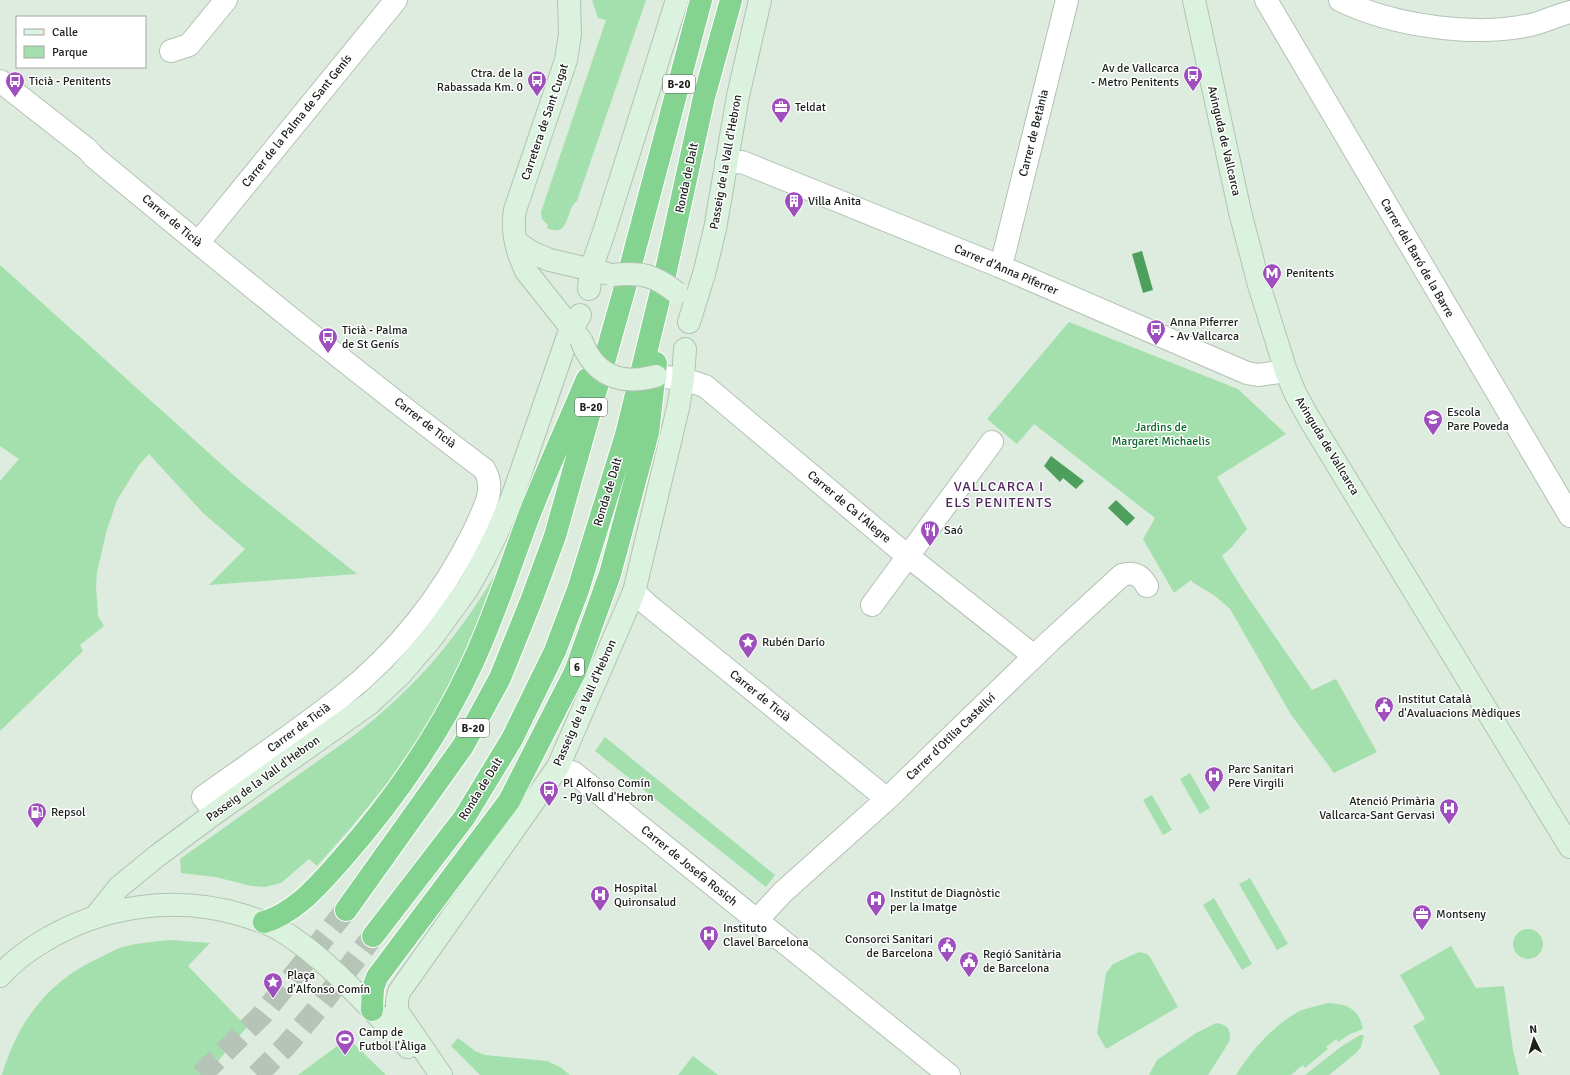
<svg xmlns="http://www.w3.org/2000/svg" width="1570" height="1075" font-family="Signika,sans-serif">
	<rect width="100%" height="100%" fill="#ddecde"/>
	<path fill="#a4e0ad" d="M592 0H646L577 201C565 208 571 239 547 228L548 225 542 219 541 212 606 20 598 18Z
		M0 265 239 480 357 574 209 585 245 549 203 513 149 454 139 465 117 500 106 533 97 572 96 586 98 616 104 626 80 645 83 651 0 731V481L19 459 0 446Z
		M1069 322 1238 389 1286 434 1217 477 1247 529 1231 548 1222 556 1243 590 1312 690 1336 679 1377 752 1334 773 1290 713 1230 609 1215 596 1192 582 1191 580 1174 593 1143 539 1155 518 1034 424 1017 444 987 419Z
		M501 564 479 627 447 691 420 736 389 781 354 824 317 866 309 859 281 883 265 887 251 886 215 877 181 873 180 859 353 736C416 688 462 633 501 564Z
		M605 737 775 875 766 887 595 751Z
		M1190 773 1210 808 1200 814 1180 779Z
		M1152 795 1172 830 1163 835 1143 800Z
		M1250 878 1288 944 1277 950 1239 884Z
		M1214 898 1252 964 1242 970 1203 905Z
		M1513 944a15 15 0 1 1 30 0a15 15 0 1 1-30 0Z
		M171 940 210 943 188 966 247 1027 206 1075H2C18 1020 50 979 103 956 109 953 116 949 123 947 138 943 155 941 171 940Z
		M1451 946 1476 988 1504 986 1513 1050 1519 1075H1439L1440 1074 1413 1026 1425 1019 1400 975Z
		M1139 952 1147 954 1150 957 1178 1007 1106 1049 1097 1033 1106 973 1113 964Z
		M1329 1003C1348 1004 1359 1009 1363 1029L1350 1034 1338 1042 1336 1039 1326 1047 1328 1049 1305 1068 1303 1065 1291 1075H1236C1251 1051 1276 1022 1302 1010 1311 1007 1320 1005 1329 1003Z
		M1216 1023C1228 1024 1232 1031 1229 1042L1208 1075H1149L1157 1060 1196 1033Z
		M1360 1035H1364L1361 1047 1356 1053 1329 1075H1305L1342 1046Z
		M348 1038 386 1075H298Z
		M458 1038 475 1051 485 1055 547 1061 560 1067 570 1075H480L451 1046Z
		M693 1056 718 1075H678Z"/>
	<path fill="#4e9e5e" d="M1142 251 1153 290 1143 293 1132 254Z
		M1051 456 1084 481 1076 489 1063 478 1060 482 1044 466Z
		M1116 500 1135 518 1127 526 1108 508Z"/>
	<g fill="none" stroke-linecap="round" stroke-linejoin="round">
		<path stroke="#b6c3b7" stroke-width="22" stroke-dasharray="22 11" stroke-linecap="butt" d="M201 1075 262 1015 346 910
			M257 1075 286 1046 319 1007 373 936"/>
		<g stroke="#b3c2b4" stroke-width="24">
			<path id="street" d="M1266 0 1570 516
				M1340 0C1393 26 1480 39 1538 23 1549 19 1559 15 1570 12
				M171 51 189 45 226 0
				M0 81 88 150 94 157C222 263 351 369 484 469 497 490 483 510 474 531 443 595 397 653 341 697 297 732 249 764 203 797L215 813
				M726 163 742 162 999 266 1247 373 1258 375 1286 371
				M198 243 396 0
				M999 266 1004 254 1067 0
				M656 376 683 379 705 386 899 549 1034 656
				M634 592 648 605 887 799
				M872 605 992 442
				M558 767 574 773 949 1075
				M757 920 783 892 887 799 1050 641 1122 575C1135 571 1141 576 1147 586"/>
		</g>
		<g stroke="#b3c2b4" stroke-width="24">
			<path id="secondary" d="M569 0 570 34 566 60 515 210C511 231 517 252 526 271L580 339
				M1194 0 1240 212 1259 285 1286 371 1295 393 1310 420 1570 847
				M516 242 533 253 550 260 605 273
				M589 289 591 269 603 235 677 0
				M689 322 704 274 715 229 738 96 760 0
				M95 917 119 887 157 856 215 813 369 704 400 675 431 639 468 588 483 561 497 533 512 498 568 336 580 315
				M0 976C12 962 27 951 42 942 102 905 176 895 242 915 255 919 267 923 279 929 327 958 369 1007 408 1047
				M441 1075 397 1011V1001L399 992 558 767 634 592 678 408 683 379 685 349"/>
		</g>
		<g stroke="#fff" stroke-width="24">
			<path id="highway" d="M346 910 463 746 500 678 531 601 555 536 624 291 701 0
				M264 922C297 912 319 884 341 860 393 801 439 735 472 664 495 615 511 563 530 513 548 468 568 424 587 379
				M373 936 464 818 512 739 555 651 578 590 626 435 665 275 704 97 731 0
				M372 1010 373 988 377 977 509 801 575 672 610 574 648 433 656 363"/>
		</g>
		<use href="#street" stroke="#fff" stroke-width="22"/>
		<use href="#secondary" stroke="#daf2de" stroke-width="22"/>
		<use href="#highway" stroke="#84d391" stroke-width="22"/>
		<g stroke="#b3c2b4" stroke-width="24" stroke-linecap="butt">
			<path id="secondary-bridge" d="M612 275C641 272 655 275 677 293
				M581 340C594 375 620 386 656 376"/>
		</g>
		<use href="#secondary-bridge" stroke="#daf2de" stroke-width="22"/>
	</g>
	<defs>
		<g id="bus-pin" transform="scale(1)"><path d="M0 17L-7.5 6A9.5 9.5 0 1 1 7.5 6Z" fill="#9f4ebd" stroke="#fff"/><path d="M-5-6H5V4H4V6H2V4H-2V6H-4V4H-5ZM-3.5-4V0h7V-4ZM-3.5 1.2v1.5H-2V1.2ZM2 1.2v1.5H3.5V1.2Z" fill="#fff"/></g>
		<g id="office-pin" transform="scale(1)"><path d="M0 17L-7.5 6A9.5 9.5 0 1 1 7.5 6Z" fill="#9f4ebd" stroke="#fff"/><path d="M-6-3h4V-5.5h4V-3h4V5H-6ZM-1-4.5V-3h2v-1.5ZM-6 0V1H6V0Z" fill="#fff"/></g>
		<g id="building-pin" transform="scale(1)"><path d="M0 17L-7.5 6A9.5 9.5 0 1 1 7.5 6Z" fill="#9f4ebd" stroke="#fff"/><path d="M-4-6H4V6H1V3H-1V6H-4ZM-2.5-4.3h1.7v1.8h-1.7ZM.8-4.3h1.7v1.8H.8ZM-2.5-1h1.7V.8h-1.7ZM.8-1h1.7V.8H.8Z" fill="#fff"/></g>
		<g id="metro-pin" transform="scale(1)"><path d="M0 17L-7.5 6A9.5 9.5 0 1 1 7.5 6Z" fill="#9f4ebd" stroke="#fff"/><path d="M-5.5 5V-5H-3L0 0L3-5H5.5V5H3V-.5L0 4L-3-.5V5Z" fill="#fff"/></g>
		<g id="school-pin" transform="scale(1)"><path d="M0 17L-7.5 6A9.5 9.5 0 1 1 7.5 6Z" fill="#9f4ebd" stroke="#fff"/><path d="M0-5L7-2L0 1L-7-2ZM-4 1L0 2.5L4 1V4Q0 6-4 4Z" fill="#fff"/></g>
		<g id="restaurant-pin" transform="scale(1)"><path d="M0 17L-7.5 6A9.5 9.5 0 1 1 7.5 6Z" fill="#9f4ebd" stroke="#fff"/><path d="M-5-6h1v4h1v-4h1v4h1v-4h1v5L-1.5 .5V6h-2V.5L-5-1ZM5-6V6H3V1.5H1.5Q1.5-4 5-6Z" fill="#fff"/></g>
		<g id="sight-pin" transform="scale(1)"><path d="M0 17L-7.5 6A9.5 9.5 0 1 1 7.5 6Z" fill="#9f4ebd" stroke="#fff"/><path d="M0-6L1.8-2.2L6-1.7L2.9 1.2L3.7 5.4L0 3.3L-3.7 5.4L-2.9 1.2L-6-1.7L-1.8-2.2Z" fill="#fff"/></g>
		<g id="civic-pin" transform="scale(1)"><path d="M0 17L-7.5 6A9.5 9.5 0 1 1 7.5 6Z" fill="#9f4ebd" stroke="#fff"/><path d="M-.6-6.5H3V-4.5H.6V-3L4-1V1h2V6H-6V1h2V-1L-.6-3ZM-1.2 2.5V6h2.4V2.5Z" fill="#fff"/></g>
		<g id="hospital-pin" transform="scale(1)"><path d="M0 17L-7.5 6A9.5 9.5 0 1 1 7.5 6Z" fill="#9f4ebd" stroke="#fff"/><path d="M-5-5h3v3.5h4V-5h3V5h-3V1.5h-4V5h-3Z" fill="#fff"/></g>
		<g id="fuel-pin" transform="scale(1)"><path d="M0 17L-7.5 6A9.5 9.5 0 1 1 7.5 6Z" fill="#9f4ebd" stroke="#fff"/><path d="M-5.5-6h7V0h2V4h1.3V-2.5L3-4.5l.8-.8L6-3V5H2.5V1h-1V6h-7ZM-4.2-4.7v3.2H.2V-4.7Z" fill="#fff"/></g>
		<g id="stadium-pin" transform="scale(1)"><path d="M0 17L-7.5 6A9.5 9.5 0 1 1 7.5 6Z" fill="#9f4ebd" stroke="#fff"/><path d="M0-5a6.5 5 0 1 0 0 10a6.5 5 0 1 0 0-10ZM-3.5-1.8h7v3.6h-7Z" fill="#fff"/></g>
	</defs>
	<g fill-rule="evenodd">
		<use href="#bus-pin" x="1193" y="75"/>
		<use href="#bus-pin" x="537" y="80"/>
		<use href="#bus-pin" x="15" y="81"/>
		<use href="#office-pin" x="781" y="107"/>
		<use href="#building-pin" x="794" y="201"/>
		<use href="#metro-pin" x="1272" y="273"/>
		<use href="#bus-pin" x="1156" y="329"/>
		<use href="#bus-pin" x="328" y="337"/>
		<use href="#school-pin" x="1433" y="419"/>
		<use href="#restaurant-pin" x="930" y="530"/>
		<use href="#sight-pin" x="748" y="642"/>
		<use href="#civic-pin" x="1384" y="706"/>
		<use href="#hospital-pin" x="1214" y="776"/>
		<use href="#bus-pin" x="549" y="790"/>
		<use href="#hospital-pin" x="1449" y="808"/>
		<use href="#fuel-pin" x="37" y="812"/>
		<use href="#hospital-pin" x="600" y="895"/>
		<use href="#hospital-pin" x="876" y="900"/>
		<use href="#office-pin" x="1422" y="914"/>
		<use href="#hospital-pin" x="709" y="935"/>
		<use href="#civic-pin" x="947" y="946"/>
		<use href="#civic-pin" x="969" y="961"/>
		<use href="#sight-pin" x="273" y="982"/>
		<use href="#stadium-pin" x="345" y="1039"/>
	</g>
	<g text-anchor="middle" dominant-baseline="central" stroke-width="3" stroke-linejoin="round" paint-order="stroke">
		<g fill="#fff" stroke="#606460" stroke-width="1">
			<rect x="663" y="75" width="32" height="18" rx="3"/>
			<rect x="575" y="398" width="32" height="18" rx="3"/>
			<rect x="570" y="658" width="14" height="18" rx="3"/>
			<rect x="457" y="719" width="32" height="18" rx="3"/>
		</g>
		<g font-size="11" font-weight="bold" fill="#1c211c">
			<text x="679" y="84">B-20</text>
			<text x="591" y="407">B-20</text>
			<text x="577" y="667">6</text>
			<text x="473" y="728">B-20</text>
		</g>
		<g font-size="12" fill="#1c211c" stroke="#fff" text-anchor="start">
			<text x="1179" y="68" text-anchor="end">Av de Vallcarca<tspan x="1179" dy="14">- Metro Penitents</tspan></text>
			<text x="523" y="73" text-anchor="end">Ctra. de la<tspan x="523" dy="14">Rabassada Km. 0</tspan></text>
			<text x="29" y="81">Ticià - Penitents</text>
			<text x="795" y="107">Teldat</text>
			<text x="808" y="201">Villa Anita</text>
			<text x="1286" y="273">Penitents</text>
			<text x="1170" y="322">Anna Piferrer<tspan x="1170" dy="14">- Av Vallcarca</tspan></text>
			<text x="342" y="330">Ticià - Palma<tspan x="342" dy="14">de St Genís</tspan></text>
			<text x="1447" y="412">Escola<tspan x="1447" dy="14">Pare Poveda</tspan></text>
			<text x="944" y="530">Saó</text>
			<text x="762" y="642">Rubén Darío</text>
			<text x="1398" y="699">Institut Català<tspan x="1398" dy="14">d'Avaluacions Mèdiques</tspan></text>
			<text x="1228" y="769">Parc Sanitari<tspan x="1228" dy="14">Pere Virgili</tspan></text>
			<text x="563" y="783">Pl Alfonso Comín<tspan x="563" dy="14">- Pg Vall d'Hebron</tspan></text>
			<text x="1435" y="801" text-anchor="end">Atenció Primària<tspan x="1435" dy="14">Vallcarca-Sant Gervasi</tspan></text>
			<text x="51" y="812">Repsol</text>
			<text x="614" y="888">Hospital<tspan x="614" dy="14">Quironsalud</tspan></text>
			<text x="890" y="893">Institut de Diagnòstic<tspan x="890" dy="14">per la Imatge</tspan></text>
			<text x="1436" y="914">Montseny</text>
			<text x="723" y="928">Instituto<tspan x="723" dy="14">Clavel Barcelona</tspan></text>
			<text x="933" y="939" text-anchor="end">Consorci Sanitari<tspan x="933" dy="14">de Barcelona</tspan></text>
			<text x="983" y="954">Regió Sanitària<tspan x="983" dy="14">de Barcelona</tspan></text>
			<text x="287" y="975">Plaça<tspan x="287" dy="14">d'Alfonso Comín</tspan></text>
			<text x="359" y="1032">Camp de<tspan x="359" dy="14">Futbol l'Àliga</tspan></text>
		</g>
		<g font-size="12" fill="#1c211c" stroke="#fff">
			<text transform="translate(297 121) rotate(-51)">Carrer de la Palma de Sant Genís</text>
			<text transform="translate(545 122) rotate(-71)">Carretera de Sant Cugat</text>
			<text transform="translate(1034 133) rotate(-76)">Carrer de Betània</text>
			<text transform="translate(1224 141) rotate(77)">Avinguda de Vallcarca</text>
			<text transform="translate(726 162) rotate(-80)">Passeig de la Vall d'Hebron</text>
			<text transform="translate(687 178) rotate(-78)">Ronda de Dalt</text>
			<text transform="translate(172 221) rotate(40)">Carrer de Ticià</text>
			<text transform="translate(1417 258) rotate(60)">Carrer del Baró de la Barre</text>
			<text transform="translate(1006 270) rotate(23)">Carrer d'Anna Piferrer</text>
			<text transform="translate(425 423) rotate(38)">Carrer de Ticià</text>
			<text transform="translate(1327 446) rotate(59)">Avinguda de Vallcarca</text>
			<text transform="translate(608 492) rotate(-73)">Ronda de Dalt</text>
			<text transform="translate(849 507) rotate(40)">Carrer de Ca l'Alegre</text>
			<text transform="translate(760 696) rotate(39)">Carrer de Ticià</text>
			<text transform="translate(585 703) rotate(-66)">Passeig de la Vall d'Hebron</text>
			<text transform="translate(299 728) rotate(-36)">Carrer de Ticià</text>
			<text transform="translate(951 737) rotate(-44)">Carrer d'Otília Castellví</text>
			<text transform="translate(263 779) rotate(-36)">Passeig de la Vall d'Hebron</text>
			<text transform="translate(481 789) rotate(-58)">Ronda de Dalt</text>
			<text transform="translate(689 866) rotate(39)">Carrer de Josefa Rosich</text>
		</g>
		<g font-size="12" fill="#0b6629" stroke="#fff">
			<text x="1161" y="427">Jardins de<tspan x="1161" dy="14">Margaret Michaelis</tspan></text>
		</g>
		<g font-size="14" letter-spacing="1" fill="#4f275e" stroke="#fff">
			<text x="999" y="486">VALLCARCA I<tspan x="999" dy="16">ELS PENITENTS</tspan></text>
		</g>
	</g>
	<rect x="16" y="16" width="130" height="52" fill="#ffffff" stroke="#a4a6a4"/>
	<rect x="24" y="29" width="20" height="6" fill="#daf2de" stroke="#a4a6a4"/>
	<text x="52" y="36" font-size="12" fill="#1c211c">Calle</text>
	<rect x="24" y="46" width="20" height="12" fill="#a4e0ad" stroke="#a4a6a4"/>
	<text x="52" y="56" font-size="12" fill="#1c211c">Parque</text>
	<g transform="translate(1534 1039) rotate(355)" stroke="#ffffff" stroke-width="3" paint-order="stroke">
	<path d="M0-3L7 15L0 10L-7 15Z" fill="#1c211c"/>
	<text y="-6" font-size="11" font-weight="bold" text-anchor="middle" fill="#1c211c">N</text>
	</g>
</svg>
